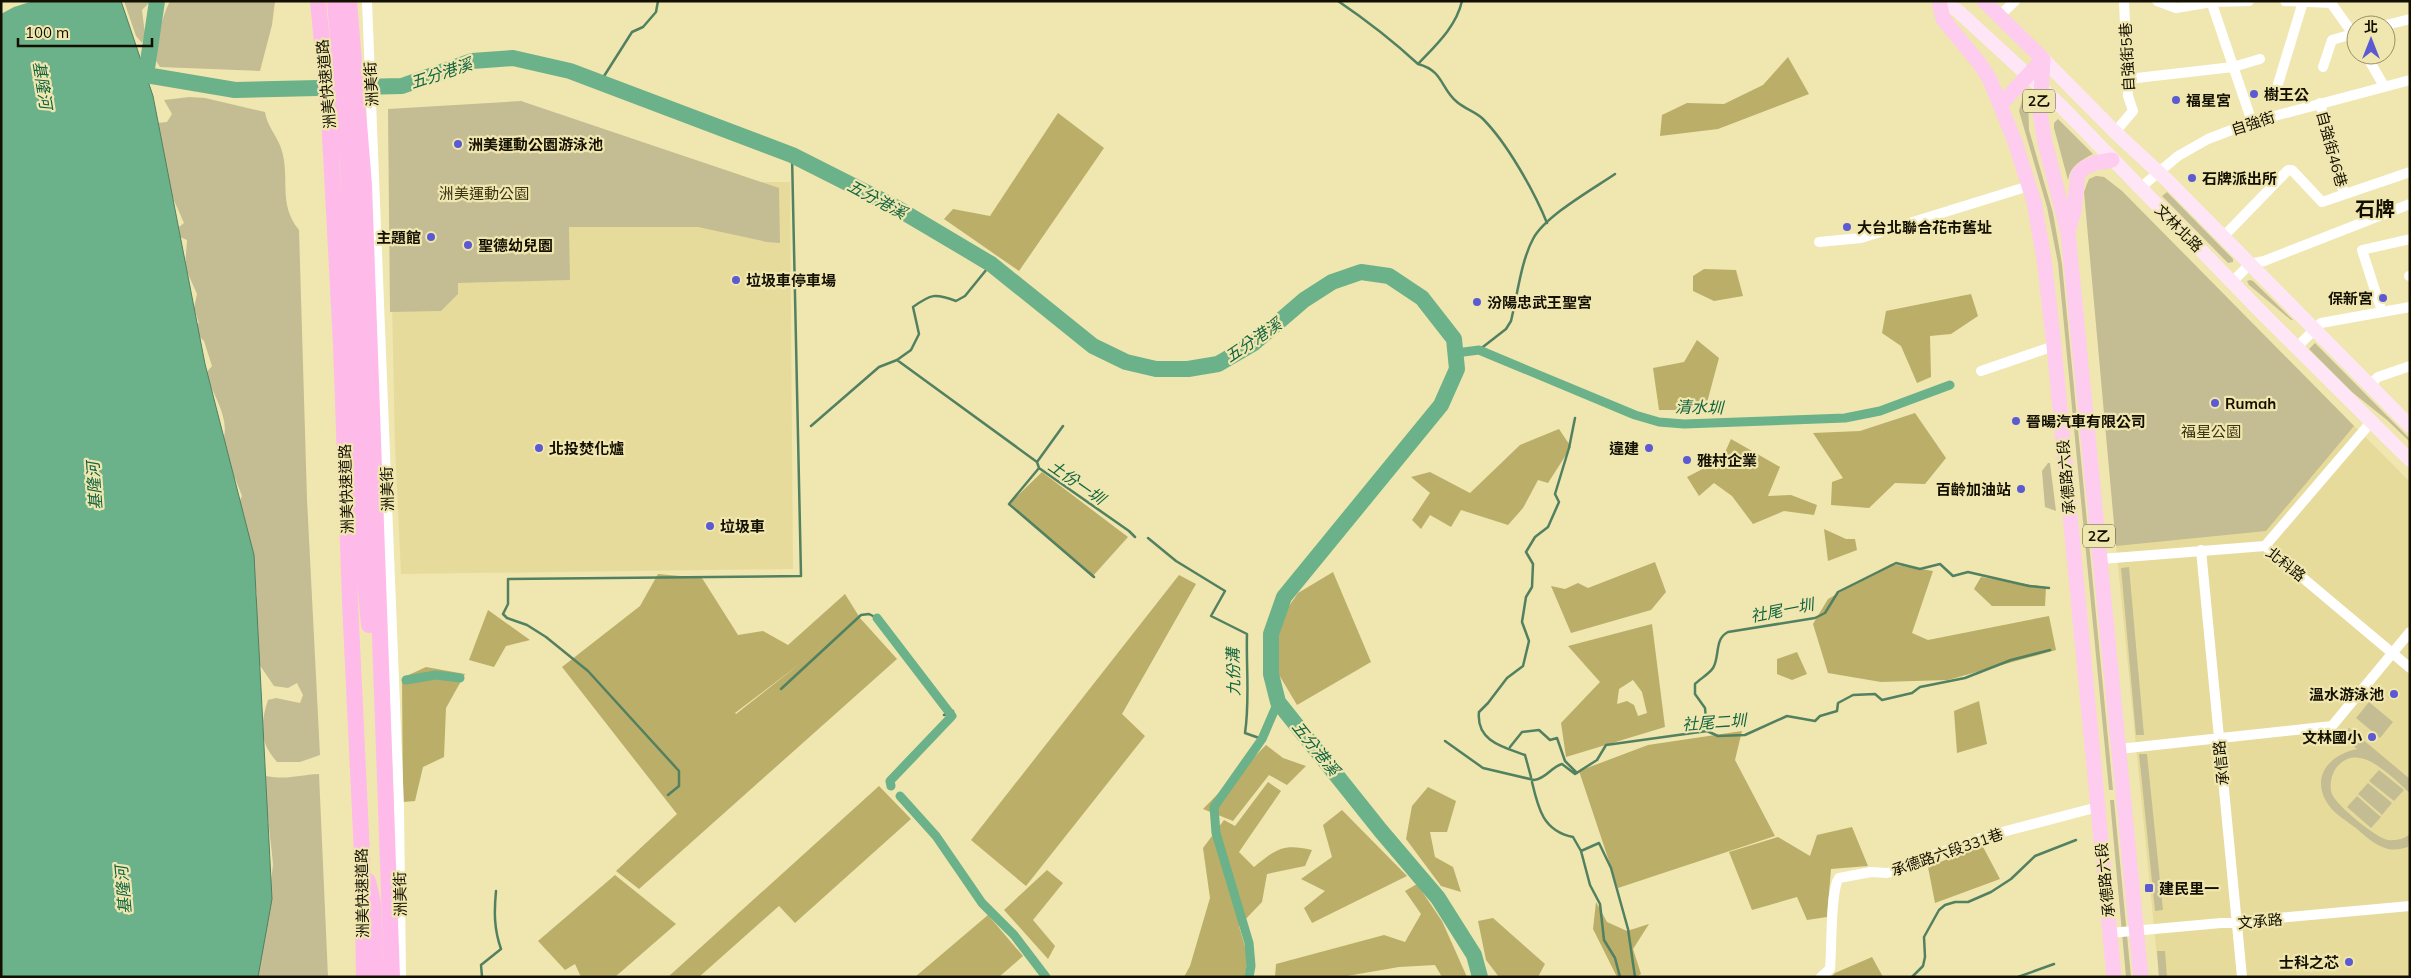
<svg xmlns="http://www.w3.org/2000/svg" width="2411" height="978" font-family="Mulish,'Noto Sans TC',sans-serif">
	<rect width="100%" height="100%" fill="#f0e6af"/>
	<path fill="#e7db9c" d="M520 103 759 182H790L793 569 401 574 395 445 388 113Z
		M2096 176 2104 177 2122 191 2410 482V977H2159L2116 546 2110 452 2086 184Z"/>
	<path fill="#c4bd93" d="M124 1 150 2 142 10 145 34 142 43 136 36Z
		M170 1H275L272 25 260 71 160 67 156 61C158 40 160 20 170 1Z
		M2024 94 2028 97 2029 130 2053 213 2062 264 2113 790H2109L2058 263 2047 207 2019 111Z
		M189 97 205 98 265 112C267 126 276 134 281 148 291 177 277 203 299 230L307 499 320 755 300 762H277C259 742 260 725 268 700L276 698 300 703 303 695 297 683 288 688 274 686 259 664 258 629 252 621 257 595 239 502 242 496 235 478 228 475 227 469 231 465 222 443C232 420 213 396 206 373L212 366 204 341 195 332 194 326 199 323 194 308 197 294 185 267 187 240 180 237 179 227 184 223 165 180 157 123 167 122 172 114 164 100Z
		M521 101 779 188 780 243 767 242 698 227H569L570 280 458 283V294L441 311 390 312 388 109Z
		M2058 119 2093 154C2081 160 2070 166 2068 180L2054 128V123Z
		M2096 176 2104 177 2122 191 2354 426 2266 531 2116 546 2084 192 2089 179Z
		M2167 192 2233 259V262L2228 263 2162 196Z
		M2250 280 2253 281 2293 320H2291L2249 285 2247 281Z
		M2315 343 2410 439V442L2387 420 2352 392 2309 349Z
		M2048 463H2050L2056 511 2045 507 2042 471Z
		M2129 567 2144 735H2136L2121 568Z
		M2369 702 2393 722 2380 738 2356 718Z
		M2349 728 2410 779V793C2392 778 2359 739 2336 768 2331 775 2329 786 2332 794 2336 805 2376 838 2388 840 2396 841 2404 839 2410 834L2408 847C2401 849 2393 851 2385 848 2375 845 2365 836 2357 829 2347 821 2332 813 2326 801 2311 774 2332 754 2357 749L2342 736Z
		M2139 754H2147L2163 910 2155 911Z
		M2379 770 2404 790 2394 801 2369 781Z
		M319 774 328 977H253L269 900 273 864 264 780 266 776C288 780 298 775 319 774Z
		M2368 783 2392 803 2382 815 2358 794Z
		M2357 796 2381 817 2371 828 2347 807Z
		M2110 800H2114L2131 977H2126Z
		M2157 951H2165L2167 977H2159Z"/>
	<path fill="#bbae68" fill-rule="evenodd" d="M1788 57 1809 94 1718 129 1660 136 1662 115 1687 103 1724 104 1763 85Z
		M1058 113 1104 148 1019 271 944 219 953 209 990 216Z
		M1704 269 1736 270 1743 296 1714 301 1693 291V276Z
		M1971 294 1978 316 1951 334 1930 336 1931 377 1917 383 1901 346 1882 333 1886 311Z
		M1697 340 1719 358 1705 410H1659L1653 368 1684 362Z
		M1915 413 1946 458 1925 484 1895 483 1869 508 1831 505 1832 482 1843 478 1813 433 1860 431Z
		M1559 429 1571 447 1548 483 1538 480 1523 508 1508 525 1461 510 1451 527 1430 515 1421 529 1412 520 1430 493 1411 477 1430 472 1470 493 1520 445Z
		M1731 439 1780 467 1768 496 1791 495 1817 505 1814 515 1784 511 1753 524 1732 496 1714 483 1699 496 1687 477 1722 459Z
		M1042 472 1128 537 1092 577 1010 503Z
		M1824 529 1846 539H1855L1857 550 1828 561Z
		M1655 562 1666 592 1651 610 1571 633 1551 586 1565 589 1578 583 1588 588Z
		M1891 564 1933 571 1912 633 1928 640 2049 616 2056 650 1948 680 1881 682 1828 673 1813 624 1828 599Z
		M1333 572 1371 662 1297 705 1275 668 1280 619 1298 593Z
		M658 574 702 578 738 635 763 631 788 645 845 594 860 618 897 659 639 889 616 871 677 814 562 667 640 606ZM801 663 736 714 735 713Z
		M1179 575 1196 584 1122 714 1145 736 1026 886 971 840Z
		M1981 577 2046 587 2045 606H1992L1974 589Z
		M488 610 530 640 506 646 494 667 469 660Z
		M1652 624 1665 727 1566 757 1561 723 1600 682 1568 646ZM1633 680 1642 692 1647 713 1638 716 1634 705 1627 701 1617 704 1619 689Z
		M1797 652 1807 674 1792 680 1777 674V659Z
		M426 667 465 674 446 708 444 757 423 767 415 801 403 802 402 678Z
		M1979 701 1987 744 1957 753 1954 711Z
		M1742 731 1735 760 1775 836 1618 888 1579 771 1648 745Z
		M1266 745 1283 758 1306 766 1287 785 1269 775 1233 821 1203 809Z
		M1268 782 1281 791 1239 852 1254 867C1276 849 1283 843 1312 850L1305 866 1267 874 1262 902 1239 926 1248 957 1245 977H1184L1190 966 1210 898 1203 848 1224 820 1235 826Z
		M879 786 911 819 795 923 779 906 699 977H668Z
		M1428 787 1456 801 1447 832H1430L1435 857 1453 867 1461 892 1441 886 1406 839 1412 806Z
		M1342 810 1407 876 1312 923 1304 908 1325 891 1301 879 1332 857 1323 825Z
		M1852 827 1868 866 1831 869 1827 917 1807 920 1797 897 1752 910 1729 852 1778 837 1810 856 1817 835Z
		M1982 845 2000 879 1935 903 1928 867Z
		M1047 870 1063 883 1033 920 1055 946 1048 959 1004 910Z
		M615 875 676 924 615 977H581L575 964 565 970 538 941Z
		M1417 884 1442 921 1467 977H1442L1435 965 1399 967 1341 977H1275L1276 964 1384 935 1405 942 1421 914 1405 891Z
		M1596 902 1607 922 1627 931 1649 924 1633 949 1641 974 1636 977H1617L1593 929Z
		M988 915 1023 956 999 977H915Z
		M1493 918 1545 964 1538 977H1499L1486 960 1478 921Z
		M1872 957 1883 977H1831L1835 973Z"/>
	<path fill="#6bb18a" stroke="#518161" d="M1 1H121L153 96 205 364 254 555 272 899 258 977H1Z"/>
	<path fill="#f0e6af" d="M1 1H33L14 7 1 14Z"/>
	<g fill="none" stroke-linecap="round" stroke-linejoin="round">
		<path stroke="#518161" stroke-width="2.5" d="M1338 1C1366 20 1393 41 1418 64
			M1462 1C1456 27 1436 45 1418 64 1444 71 1440 88 1457 102 1465 109 1476 112 1483 119 1507 143 1534 191 1547 223
			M599 84 632 32 643 27 656 12 658 1
			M1479 350 1506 329 1511 321C1517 297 1521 261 1533 239 1545 216 1593 189 1615 174
			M897 360 1037 462 1039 468 1129 531 1135 537
			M811 426 879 367 897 360 911 350 919 334 913 307C931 294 935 293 956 301L965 296 991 264
			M1037 462 1063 426
			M1039 468 1009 504 1094 577
			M1148 538 1176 561 1225 591 1211 616 1247 634C1246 667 1250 701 1245 733L1262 739
			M781 689 861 615 869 614 877 618
			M944 715 953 711
			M1707 731 1705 708 1695 694V684C1700 679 1709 674 1713 668 1720 657 1714 639 1728 632L1815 618 1825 613 1838 592 1896 563 1920 569 1940 564 1953 576 1968 572 2029 586 2049 588
			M1445 741 1483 768 1534 780C1546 779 1551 767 1562 764L1575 774 1597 760 1606 745 1707 731 1718 736 1745 735 1787 716 1815 721 1820 716 1837 711 1838 703 1853 695 1875 694 1882 700 1912 693 1920 687 1965 678 2011 660 2050 650
			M1510 747 1522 732 1539 730 1550 740 1557 738 1565 761 1577 773
			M1531 777 1525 755C1503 747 1476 741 1479 712L1488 703 1507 678 1523 666 1529 641 1522 622 1526 597 1532 587 1533 564 1526 552 1535 537 1548 527 1559 502 1555 494 1569 448 1575 418
			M1532 782C1538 808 1543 831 1573 837L1581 851 1590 885 1600 904 1604 940 1615 958 1620 977
			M668 795 679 786V771L588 671 546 637 527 625 507 618 503 614 508 604V579L801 576 792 155
			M1581 851 1599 843 1611 868 1628 929 1635 977
			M482 977 481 965 501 949C494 929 494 912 496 891
			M1912 977 1923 966 1925 957 1924 937 1939 910 1945 905 1955 902H1968L1991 892 2011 879 2035 856 2076 840
			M2018 977 2054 964"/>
		<path stroke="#6bb18a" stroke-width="9" d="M1456 353 1479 350 1635 415 1659 422 1684 424 1845 418 1880 411 1950 385
			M877 618 952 716 890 781 891 786
			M406 680 436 675 460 678
			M900 796 936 836 982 903 1014 935 1046 977
			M1249 977 1251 966 1249 943 1216 833 1214 807 1262 739 1278 702"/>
		<path stroke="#6bb18a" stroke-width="16" d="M146 75 157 1
			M126 79 146 75 235 90 402 86 472 61 513 58 570 71 792 155 895 207 991 264 1093 346 1126 362 1156 369H1188L1218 364 1254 343 1304 300 1332 282 1361 272 1389 276 1422 298 1454 339 1457 369 1441 405 1284 597 1271 634V674L1278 702 1381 831 1438 898 1474 955 1480 977"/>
		<path stroke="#fff" stroke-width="10" d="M367 1 399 806 401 977
			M2157 1 2176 8 2212 2 2249 1
			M2211 1 2252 122
			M2285 1 2331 3 2356 38
			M1999 16 2015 1
			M2386 25 2410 19
			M2366 55 2384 86
			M2323 67 2332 40 2356 33
			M2128 79 2233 67 2260 59
			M2278 84 2303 2
			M2320 103 2344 194
			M2115 132 2133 111 2128 96 2124 1
			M2140 188 2178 156 2208 139 2252 122 2410 80
			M2223 237 2288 170H2292L2322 202 2410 172
			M1819 242 1861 238 2029 186
			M2409 276H2410
			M2232 282 2250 264 2264 261 2410 204
			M2382 312 2362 250 2410 239
			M2297 347 2321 323 2410 307
			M1981 371 2054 346
			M2369 386 2378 377 2410 366
			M2265 546 2372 421
			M2201 550 2242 977
			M2101 559 2265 546 2410 668
			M2119 749 2332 726 2410 632
			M2110 933 2410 906
			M1821 977 1830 969C1832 950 1830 890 1839 878L1871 872 1887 873 1903 869 1923 859 1987 836 2098 807"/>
		<path stroke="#ffe6f7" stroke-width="14" d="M1943 1 1958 11 2061 106 2262 313 2410 460
			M2043 59 2115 132 2168 181 2410 426"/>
		<path stroke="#feccef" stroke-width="15" d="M1939 1 1943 19 1980 64 1990 80 2015 142 2034 202 2044 259 2054 346 2114 977
			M1984 1 2043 59
			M2043 59 2040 113 2045 143 2068 232 2141 977
			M2001 104 2043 59
			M2068 232 2074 211 2078 174 2084 168 2095 163 2112 160"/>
		<path stroke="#febbea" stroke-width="16" d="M318 1 329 116 341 345 350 602 362 854 364 977
			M335 1 348 165 364 569 369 625
			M349 1 364 185 392 977
			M368 881 373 903 376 977"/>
	</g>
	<g fill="#5b5ad2" stroke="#f0e6af" stroke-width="2">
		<circle cx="2254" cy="94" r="5"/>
		<circle cx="2176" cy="100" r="5"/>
		<circle cx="458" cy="144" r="5"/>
		<circle cx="2192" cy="178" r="5"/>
		<circle cx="1847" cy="227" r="5"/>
		<circle cx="431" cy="237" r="5"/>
		<circle cx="468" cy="245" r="5"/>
		<circle cx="736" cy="280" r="5"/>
		<circle cx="2383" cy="298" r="5"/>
		<circle cx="1477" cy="302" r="5"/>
		<circle cx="2215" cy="403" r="5"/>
		<circle cx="2016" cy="421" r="5"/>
		<circle cx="539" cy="448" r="5"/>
		<circle cx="1649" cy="448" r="5"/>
		<circle cx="1687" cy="460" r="5"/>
		<circle cx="2021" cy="489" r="5"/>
		<circle cx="710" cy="526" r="5"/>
		<circle cx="2394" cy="694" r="5"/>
		<circle cx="2372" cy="737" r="5"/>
		<rect x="2144" y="883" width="10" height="10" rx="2.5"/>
		<circle cx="2349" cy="962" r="5"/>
	</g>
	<g text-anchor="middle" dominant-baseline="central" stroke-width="4.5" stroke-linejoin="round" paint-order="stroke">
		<g fill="#f0e6af" stroke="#565034" stroke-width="1">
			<rect x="2023" y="89.5" width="32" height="23" rx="4"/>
			<rect x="2083" y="524.5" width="32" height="23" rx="4"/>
		</g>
		<g font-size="14" font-weight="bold" fill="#141000">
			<text x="2039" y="101">2乙</text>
			<text x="2099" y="536">2乙</text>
		</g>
		<g font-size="15" fill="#141000" stroke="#f0e6af">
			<text transform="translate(2127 57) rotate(-93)">自強街5巷</text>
			<text transform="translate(326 84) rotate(-95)">洲美快速道路</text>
			<text transform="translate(371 84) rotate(-93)">洲美街</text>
			<text transform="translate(2253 123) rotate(-18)">自強街</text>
			<text transform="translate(2332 149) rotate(75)">自強街46巷</text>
			<text transform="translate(2179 228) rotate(45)">文林北路</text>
			<text transform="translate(2066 477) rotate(-95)">承德路六段</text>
			<text transform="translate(346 489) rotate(-92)">洲美快速道路</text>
			<text transform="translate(387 489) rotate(-92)">洲美街</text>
			<text transform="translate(2286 564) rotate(38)">北科路</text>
			<text transform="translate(2221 763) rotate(-96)">承信路</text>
			<text transform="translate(1947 852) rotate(-19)">承德路六段331巷</text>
			<text transform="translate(2105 880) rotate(-96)">承德路六段</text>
			<text transform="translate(362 893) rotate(-91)">洲美快速道路</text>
			<text transform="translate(400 894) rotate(-91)">洲美街</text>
			<text transform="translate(2260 921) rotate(-5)">文承路</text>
		</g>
		<g font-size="15" font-weight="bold" fill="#141000" stroke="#f0e6af" text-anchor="start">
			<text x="2264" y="94">樹王公</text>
			<text x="2186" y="100">福星宮</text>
			<text x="468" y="144">洲美運動公園游泳池</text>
			<text x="2202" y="178">石牌派出所</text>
			<text x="1857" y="227">大台北聯合花市舊址</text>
			<text x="421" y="237" text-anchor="end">主題館</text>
			<text x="478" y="245">聖德幼兒園</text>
			<text x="746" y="280">垃圾車停車場</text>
			<text x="2373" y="298" text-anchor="end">保新宮</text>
			<text x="1487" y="302">汾陽忠武王聖宮</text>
			<text x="2225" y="403">Rumah</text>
			<text x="2026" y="421">晉暘汽車有限公司</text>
			<text x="549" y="448">北投焚化爐</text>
			<text x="1639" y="448" text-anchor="end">違建</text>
			<text x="1697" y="460">雅村企業</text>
			<text x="2011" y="489" text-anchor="end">百齡加油站</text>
			<text x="720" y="526">垃圾車</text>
			<text x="2384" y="694" text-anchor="end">溫水游泳池</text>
			<text x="2362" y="737" text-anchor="end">文林國小</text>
			<text x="2159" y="888">建民里一</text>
			<text x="2339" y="962" text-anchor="end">士科之芯</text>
		</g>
		<g font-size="15" fill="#393313" stroke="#f0e6af">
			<text x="484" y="193">洲美運動公園</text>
			<text x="2211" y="431">福星公園</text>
		</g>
		<g font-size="16" font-style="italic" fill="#116541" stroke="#f0e6af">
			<text transform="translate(441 73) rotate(-18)">五分港溪</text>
			<text transform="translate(43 85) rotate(81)">基隆河</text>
			<text transform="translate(877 199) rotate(28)">五分港溪</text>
			<text transform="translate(1253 340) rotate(-34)">五分港溪</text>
			<text transform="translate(1699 407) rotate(1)">清水圳</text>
			<text transform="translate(1077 482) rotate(35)">土份一圳</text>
			<text transform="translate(94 486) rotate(-94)">基隆河</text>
			<text transform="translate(1782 610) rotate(-11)">社尾一圳</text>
			<text transform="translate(1233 672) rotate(-91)">九份溝</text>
			<text transform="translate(1714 722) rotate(-4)">社尾二圳</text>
			<text transform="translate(1316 748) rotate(51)">五分港溪</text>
			<text transform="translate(123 890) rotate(-95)">基隆河</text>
		</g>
		<g font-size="20" font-weight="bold" fill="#141000" stroke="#f0e6af">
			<text x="2375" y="208">石牌</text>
		</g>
	</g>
	<rect width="2411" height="978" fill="none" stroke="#141000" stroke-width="5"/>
	<g transform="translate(2371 40)"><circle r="24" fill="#f0e6af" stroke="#989069"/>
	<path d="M0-4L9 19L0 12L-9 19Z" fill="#5b5ad2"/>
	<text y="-8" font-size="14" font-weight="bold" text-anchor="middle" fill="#141000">北</text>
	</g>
	<path d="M18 38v8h134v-8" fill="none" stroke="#141000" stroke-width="2.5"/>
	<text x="25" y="38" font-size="15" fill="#141000" stroke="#f0e6af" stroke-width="4" paint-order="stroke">100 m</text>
</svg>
